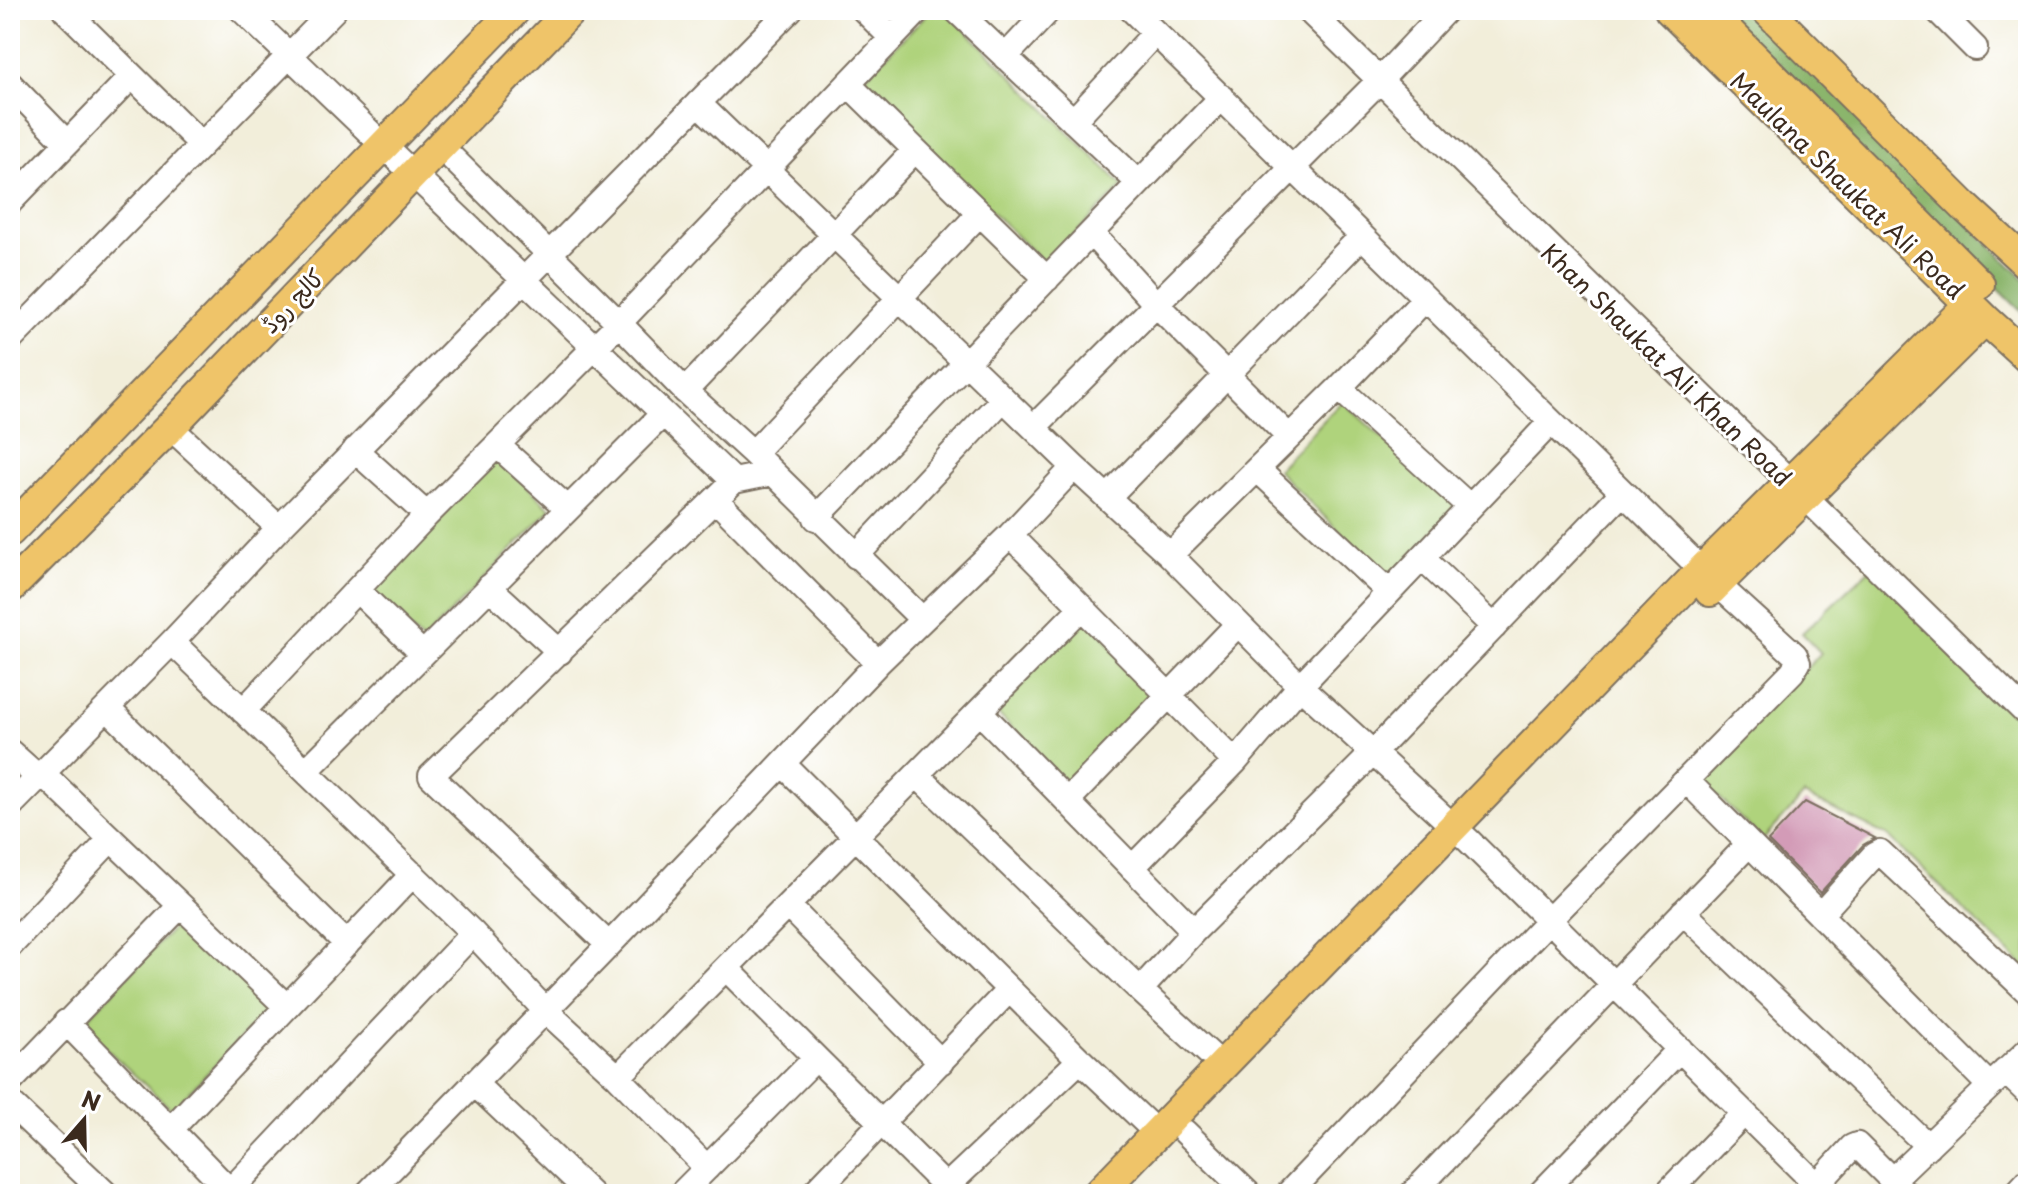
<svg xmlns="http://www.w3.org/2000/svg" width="2038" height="1204" font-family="'Playpen Sans','Playpen Sans Arabic',sans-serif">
	<rect width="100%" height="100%" fill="#fff"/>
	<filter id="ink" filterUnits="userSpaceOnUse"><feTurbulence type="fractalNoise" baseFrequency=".0125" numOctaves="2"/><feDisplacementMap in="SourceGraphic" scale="16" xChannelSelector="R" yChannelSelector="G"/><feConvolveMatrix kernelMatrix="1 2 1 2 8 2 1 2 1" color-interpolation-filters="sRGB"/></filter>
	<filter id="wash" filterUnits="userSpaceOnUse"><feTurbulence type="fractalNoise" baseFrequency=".006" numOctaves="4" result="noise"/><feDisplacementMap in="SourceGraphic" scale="32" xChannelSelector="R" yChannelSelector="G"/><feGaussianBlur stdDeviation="1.8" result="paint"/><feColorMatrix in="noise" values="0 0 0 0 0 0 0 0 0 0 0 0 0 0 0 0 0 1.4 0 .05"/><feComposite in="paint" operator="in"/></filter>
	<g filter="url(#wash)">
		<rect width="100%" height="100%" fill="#f2eeda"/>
		<path fill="#afd37c" stroke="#757e4d" stroke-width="2" d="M931 10H945L1123 186 1045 264 860 82Z
			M1342 401 1456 506 1389 580 1277 470Z
			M494 454 551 509 423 641 366 586Z
			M1870 569 2028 721V971L1888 836 1804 795 1763 840 1700 779 1821 653 1802 633Z
			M1082 613 1162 692 1070 787 989 705Z
			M180 921 271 1006 172 1110 81 1025Z"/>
		<path fill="#8bb56c" stroke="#637045" stroke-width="2" d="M1715 10H1752L2028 283V318Z"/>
		<g id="blocks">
			<path fill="#d39bb7" d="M1805 802 1875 838 1863 845 1820 893 1768 841Z"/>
		</g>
	</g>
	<g filter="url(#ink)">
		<use href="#blocks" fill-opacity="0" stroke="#7b6f60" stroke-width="2"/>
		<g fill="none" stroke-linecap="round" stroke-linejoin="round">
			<g stroke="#7b6f60" stroke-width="28">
				<path id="minor" d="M65 10 201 144
					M242 10 734 481
					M864 10 892 38
					M956 10 1139 183
					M1132 10 1702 570
					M1308 10 2028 715
					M1937 10 1975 48
					M1005 57 1049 10
					M10 84 66 142
					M848 84 1047 279
					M698 103 1074 467
					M1073 121 1155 33
					M440 146 619 323 685 391 753 453 922 619
					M10 202 132 76
					M1091 233 1156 304 1289 437
					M10 340 334 10
					M1339 388 1470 507
					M685 391 915 150
					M170 427 279 528
					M1034 427 1379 81 1446 10
					M497 445 568 509
					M355 450 427 515
					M753 453 980 213
					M1257 469 1389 592
					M1108 497 1362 236
					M716 500 878 663
					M816 518 1222 97
					M1010 535 1235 762 1300 686 1551 422
					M1170 555 1339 388 1425 299
					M856 556 1003 399
					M1422 558 1494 627
					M489 587 560 652
					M357 590 423 654
					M172 642 473 933 545 1010 618 1077 707 1168
					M107 708 347 944
					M243 711 427 515 619 323 919 10
					M980 712 1194 931 1372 754 1622 493
					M10 752 38 777
					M783 764 1080 1060 1157 1133
					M307 770 663 414
					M42 773 286 1006
					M917 775 1140 990 1223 1066
					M1686 780 1990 1086
					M1067 801 1238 624
					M10 806 172 642 279 528 790 10
					M1132 868 1235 762
					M788 906 941 1062
					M1683 912 1928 1146
					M1820 915 1874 855 1880 852 2028 992
					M609 945 431 776 734 481 773 473
					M10 946 111 839
					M726 968 816 1058
					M1140 990 1194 931
					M66 1022 233 1194
					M2005 1071 2028 1093
					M618 1077 1082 607
					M10 1082 180 906
					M474 1083 591 1194
					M10 1103 106 1194
					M171 1129 413 874
					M1185 1132 1249 1194
					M1817 1185 1852 1147 1857 1145 1892 1180
					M230 1191 473 933
					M367 1194 609 945 878 663 1010 535 1074 467 1170 555 1300 686 1468 840 1817 1185 1808 1194
					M681 1194 816 1058 946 1187 1080 1060
					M813 1194 1009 990
					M1288 1194 1549 920 1792 672 1798 663 1795 655 1717 584
					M1412 1194 1749 844
					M1540 1194 1680 1049
					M1666 1194 1744 1113
					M1906 1194 1892 1180 2028 1050
					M2016 1194 2028 1181"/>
			</g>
			<g stroke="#7b6f60" stroke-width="34">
				<path id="major" d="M1670 10 1985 319 2028 358
					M1707 10 1979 284
					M1767 10 1965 207 2028 265
					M10 531 515 10
					M10 588 170 427 571 10
					M1710 591 1985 319
					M1098 1194 1702 570 1970 304"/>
			</g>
			<use href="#minor" stroke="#fff" stroke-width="24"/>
			<use href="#major" stroke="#efc469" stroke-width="30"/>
		</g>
	</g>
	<g text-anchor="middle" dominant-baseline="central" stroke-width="6" stroke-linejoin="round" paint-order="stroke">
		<g font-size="24" fill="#3b2a1e" stroke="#fff">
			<text transform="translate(1848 185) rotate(44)">Maulana Shaukat Ali Road</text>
			<text transform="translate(292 300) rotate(-46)">کالج روڈ</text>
			<text transform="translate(1667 364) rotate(44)">Khan Shaukat Ali Khan Road</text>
		</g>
	</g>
	<rect width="2038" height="1204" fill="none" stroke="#fff" stroke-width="40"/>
	<g transform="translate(84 1120) rotate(20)" stroke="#ffffff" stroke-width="6" paint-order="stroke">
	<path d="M0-6L14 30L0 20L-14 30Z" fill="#3b2a1e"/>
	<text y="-12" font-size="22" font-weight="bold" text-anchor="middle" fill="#3b2a1e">N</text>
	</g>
</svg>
